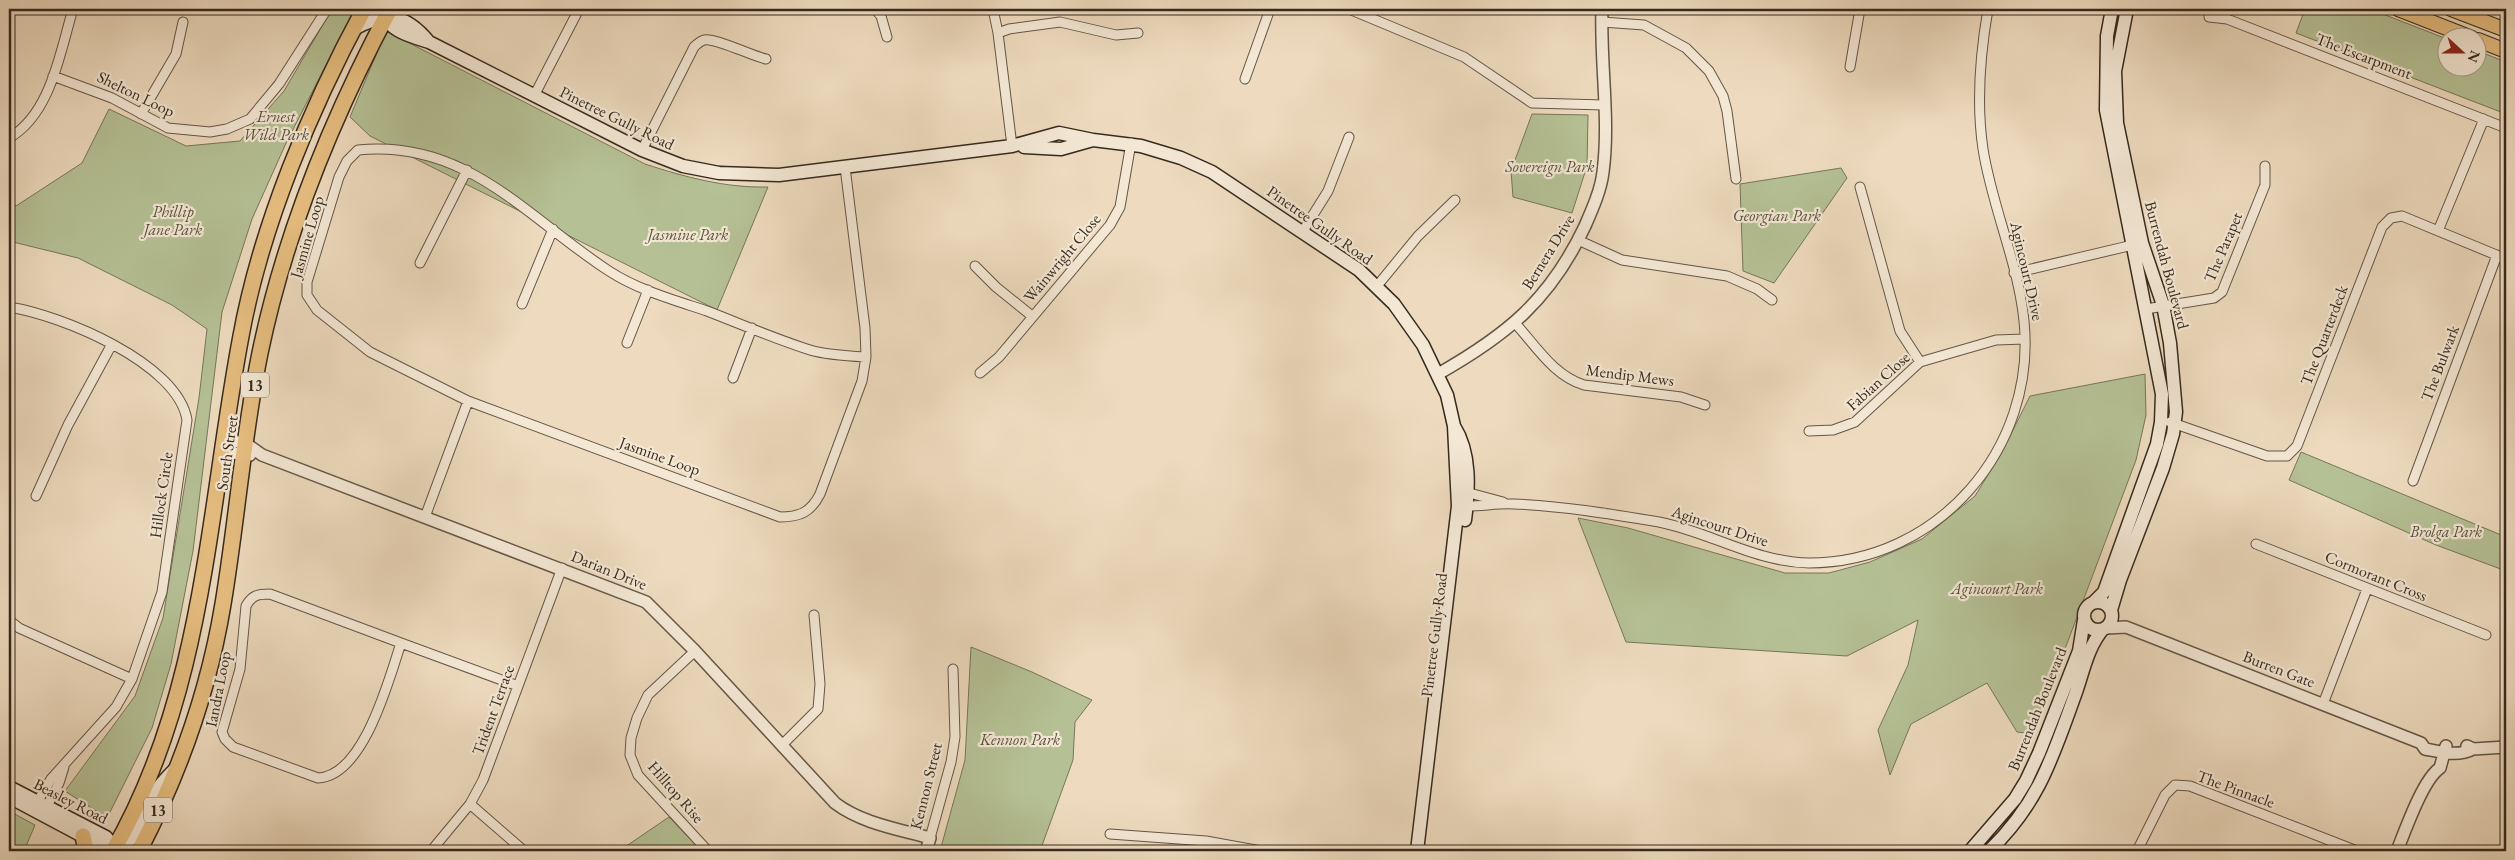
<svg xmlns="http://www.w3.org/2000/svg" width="2515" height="860" font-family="'EB Garamond',serif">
	<rect width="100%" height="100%" fill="#eedbbf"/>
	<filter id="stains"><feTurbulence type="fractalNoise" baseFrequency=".004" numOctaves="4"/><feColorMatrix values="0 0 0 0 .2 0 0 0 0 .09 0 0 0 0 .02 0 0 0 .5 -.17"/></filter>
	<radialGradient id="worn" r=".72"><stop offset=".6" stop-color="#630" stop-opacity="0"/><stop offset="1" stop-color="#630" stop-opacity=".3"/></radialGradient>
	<path fill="#b5c195" stroke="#76765a" d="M332 9H355L287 141 252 219 222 312 193 551 171 664 152 728 107 818 65 791 135 696 163 618 199 398 207 329 172 305 78 258 9 241V198L16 206 82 163 109 109 186 146 240 141 284 91Z
		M2305 9H2370L2447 39 2448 68H2478V51L2506 62V114L2296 33Z
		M386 31 645 164C685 177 725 188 768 187L717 310 370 136 350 117Z
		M1532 114 1588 115 1587 166 1572 213 1513 197 1511 171Z
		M1841 168 1847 178 1774 283 1743 271 1740 184Z
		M2145 374 2146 415 2136 460 2033 734 2017 732 1987 683 1911 724 1890 775 1878 730 1908 665 1918 620 1847 656 1626 642 1578 518 1628 528 1785 573H1829L1870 562 1922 539 1975 496 2002 452 2030 396Z
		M2301 452 2506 537V571L2436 545 2289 480Z
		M971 647 1032 672 1092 700 1075 722 1073 760 1040 851H940L965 760Z
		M9 811 35 825 24 851H9Z
		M669 817 697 846 693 851H619Z"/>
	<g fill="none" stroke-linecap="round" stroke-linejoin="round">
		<g stroke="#645646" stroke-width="11">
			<path id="minor" d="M875 9 881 16 887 37
				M993 9 998 33 1012 146
				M1349 9 1464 57 1532 103 1604 105
				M2209 17 2227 19 2506 128
				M1602 22 1644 25 1686 48 1709 71 1723 96 1727 111 1736 179
				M998 33 1009 29 1060 22 1116 35 1138 33
				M1850 67 1860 9
				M53 76 112 98 168 128 210 132 227 129 250 119 279 84 327 9
				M1245 79 1270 9
				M534 96 579 9
				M141 114 176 54 183 22
				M9 138C51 114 60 52 73 9
				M642 150 694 47C697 44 701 41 704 40 714 37 752 56 766 59
				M845 167 865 328 866 357 862 381 820 494C811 512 800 517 780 517L468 401 370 352 317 310 307 295V282L339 177 347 161 358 150C467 139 527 218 609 271 638 290 674 300 707 311 741 324 775 339 810 350 827 355 847 356 866 357
				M1860 187 1900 331 1920 362
				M1303 231 1328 191 1349 137
				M2438 231 2484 119
				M1578 240 1622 260 1727 276 1757 289 1772 300
				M420 263 467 170
				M975 266 996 287 1032 316
				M2014 273 2137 244
				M1377 286 1418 236 1455 200
				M522 304 553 229
				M9 307C61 315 178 363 187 420L162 592 132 679 116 707 51 779 35 806
				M2146 309 2214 298 2222 292 2265 185V166
				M1515 323C1536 346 1554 376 1584 385L1681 397 1705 405
				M627 343 648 290
				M980 373 999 357 1110 225 1120 207 1131 143
				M733 378 752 328
				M2170 422 2267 456H2287L2297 446 2382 227 2391 218 2402 216 2506 259
				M1809 431 1833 430 1855 422 1920 362 1996 340 2025 339
				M2413 481 2497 255
				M1462 491 1503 502
				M36 496 68 425 112 344
				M1462 506C1479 507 1497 503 1514 504 1563 506 1611 514 1659 522 1710 532 1755 562 1809 563 1938 563 2037 448 2024 321 2018 262 1992 207 1983 149 1976 102 1980 55 1988 9
				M425 517 468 401
				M2256 544 2486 635
				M9 620 19 628 132 679
				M401 643 270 594C258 594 252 595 246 606L240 669 222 732 225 739 233 747 318 778C364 776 389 679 401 643L518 686
				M695 651 648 695 637 718 631 738 630 755 638 775 708 851
				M2323 704 2367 589
				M782 745 818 709 820 684 814 615
				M470 804 524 851
				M45 810 59 783 64 767
				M1110 834 1206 841 1261 851
				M930 838 951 762 955 737 953 669
				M431 851 470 804 483 780 562 568
				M2137 851 2165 795 2175 785 2190 786 2357 851"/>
		</g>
		<g stroke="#645646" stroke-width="14">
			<path id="tertiary" d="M1438 374C1507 335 1550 300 1585 226 1592 210 1601 190 1603 172 1610 119 1600 63 1602 9
				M225 440 245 443 262 455 646 602 695 651 835 803C861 823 898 829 930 838L926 851
				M223 452 250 455
				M2106 628 2126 627 2421 743 2425 749C2441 752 2458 757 2473 749
				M2467 746 2473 749 2506 747
				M2397 851C2405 831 2423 779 2440 768L2446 746"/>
		</g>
		<g stroke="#362a1e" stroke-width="15">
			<path id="secondary" d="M384 10C386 15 387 22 391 25 400 34 417 38 429 42L642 150 683 166 719 173 779 175 1012 146 1059 133 1093 140 1141 146 1181 158 1212 172 1359 270 1394 304 1423 345 1447 395 1454 426 1458 506 1417 851
				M354 29C386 11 405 13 429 42
				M1024 147 1061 149 1093 140
				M1454 426C1471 453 1469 489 1465 520
				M2084 616a14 14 0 1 1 28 0a14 14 0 1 1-28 0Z
				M2094 602 2104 592 2157 444 2161 422 2162 394 2106 110 2107 36 2112 9
				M2111 610 2120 580 2163 468 2173 434 2176 412 2170 343 2163 305 2142 243 2117 123 2115 71 2127 9
				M9 787 106 837 117 851
				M9 797 101 846C141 853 139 816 156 791 161 783 168 776 174 770
				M1970 851 2015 799 2026 781 2039 753 2079 651 2084 620
				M1989 851C2039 803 2052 758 2075 695 2083 673 2087 648 2103 629"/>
		</g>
		<g stroke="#362a1e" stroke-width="16">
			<path id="primary" d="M2398 9 2472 38
				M2451 9 2506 30
				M2478 40 2506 51"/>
		</g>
		<g stroke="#362a1e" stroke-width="18">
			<path id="trunk" d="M83 836 86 851
				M113 851C204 694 208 510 241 336 261 226 311 107 364 9
				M139 851C179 774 209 689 223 604 237 520 243 436 260 353 285 232 332 118 390 9"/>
		</g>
		<use href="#minor" stroke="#f4e8d5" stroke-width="9"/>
		<use href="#tertiary" stroke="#f4e8d5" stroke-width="11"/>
		<use href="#secondary" stroke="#f4e8d5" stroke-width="12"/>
		<use href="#primary" stroke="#e7be80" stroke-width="14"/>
		<use href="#trunk" stroke="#e7be80" stroke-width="15"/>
	</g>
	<g text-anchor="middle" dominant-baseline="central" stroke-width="4.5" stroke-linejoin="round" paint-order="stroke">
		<g fill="#f4e8d5" stroke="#6f6355" stroke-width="1">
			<rect x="241" y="372.5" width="28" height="25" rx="4"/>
			<rect x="144" y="797.5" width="28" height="25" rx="4"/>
		</g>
		<g font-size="15" font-weight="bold" fill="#362a1e">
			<text x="255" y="385">13</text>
			<text x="158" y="810">13</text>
		</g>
		<g font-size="16" fill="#362a1e" stroke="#f4e8d5">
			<text transform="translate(2364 56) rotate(21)">The Escarpment</text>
			<text transform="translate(136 94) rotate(26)">Shelton Loop</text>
			<text transform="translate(617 118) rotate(26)">Pinetree Gully Road</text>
			<text transform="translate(1320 225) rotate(35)">Pinetree Gully Road</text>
			<text transform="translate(307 237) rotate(-74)">Jasmine Loop</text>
			<text transform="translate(2223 247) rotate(-67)">The Parapet</text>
			<text transform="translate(1548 252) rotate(-58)">Bernera Drive</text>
			<text transform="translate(1062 258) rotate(-50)">Wainwright Close</text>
			<text transform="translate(2167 265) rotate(75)">Burrendah Boulevard</text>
			<text transform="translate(2027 271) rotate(77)">Agincourt Drive</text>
			<text transform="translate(2324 335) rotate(-69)">The Quarterdeck</text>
			<text transform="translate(2440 363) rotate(-69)">The Bulwark</text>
			<text transform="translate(1630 375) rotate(7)">Mendip Mews</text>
			<text transform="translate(1878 381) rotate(-42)">Fabian Close</text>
			<text transform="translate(227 453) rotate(-82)">South Street</text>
			<text transform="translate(660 456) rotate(20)">Jasmine Loop</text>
			<text transform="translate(161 495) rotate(-82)">Hillock Circle</text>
			<text transform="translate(1720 526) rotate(18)">Agincourt Drive</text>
			<text transform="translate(609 570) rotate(22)">Darian Drive</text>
			<text transform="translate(2376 576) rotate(22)">Cormorant Cross</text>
			<text transform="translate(1434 635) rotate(-83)">Pinetree Gully Road</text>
			<text transform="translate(2279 669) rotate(21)">Burren Gate</text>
			<text transform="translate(218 689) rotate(-79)">Iandra Loop</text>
			<text transform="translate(2037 709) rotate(-68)">Burrendah Boulevard</text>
			<text transform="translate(493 710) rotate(-70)">Trident Terrace</text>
			<text transform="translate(926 786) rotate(-76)">Kennon Street</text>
			<text transform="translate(2236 789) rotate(20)">The Pinnacle</text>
			<text transform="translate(676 792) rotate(49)">Hilltop Rise</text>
			<text transform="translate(71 801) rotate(27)">Beasley Road</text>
		</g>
		<g font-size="16" font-style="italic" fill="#56503c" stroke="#f4e8d5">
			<text x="276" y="116">Ernest<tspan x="276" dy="18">Wild Park</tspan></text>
			<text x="1550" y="166">Sovereign Park</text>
			<text x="173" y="211">Phillip<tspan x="173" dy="18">Jane Park</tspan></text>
			<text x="1777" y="215">Georgian Park</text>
			<text x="688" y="234">Jasmine Park</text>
			<text x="2446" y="531">Brolga Park</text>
			<text x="1997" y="588">Agincourt Park</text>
			<text x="1020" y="739">Kennon Park</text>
		</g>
	</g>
	<rect width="2515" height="860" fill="none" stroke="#eedbbf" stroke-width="30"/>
	<rect x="10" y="10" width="2495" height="840" fill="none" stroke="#362a1e" stroke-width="2.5"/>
	<rect x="15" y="15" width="2485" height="830" fill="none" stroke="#362a1e"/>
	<g transform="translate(2462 52) rotate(111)"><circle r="24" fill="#f4e8d5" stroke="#a89c8c"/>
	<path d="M0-4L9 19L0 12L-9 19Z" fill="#8f2418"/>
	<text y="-8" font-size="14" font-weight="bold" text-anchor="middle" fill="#362a1e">N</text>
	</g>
	<rect width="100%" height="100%" filter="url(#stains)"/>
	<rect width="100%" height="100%" fill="url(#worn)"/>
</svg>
